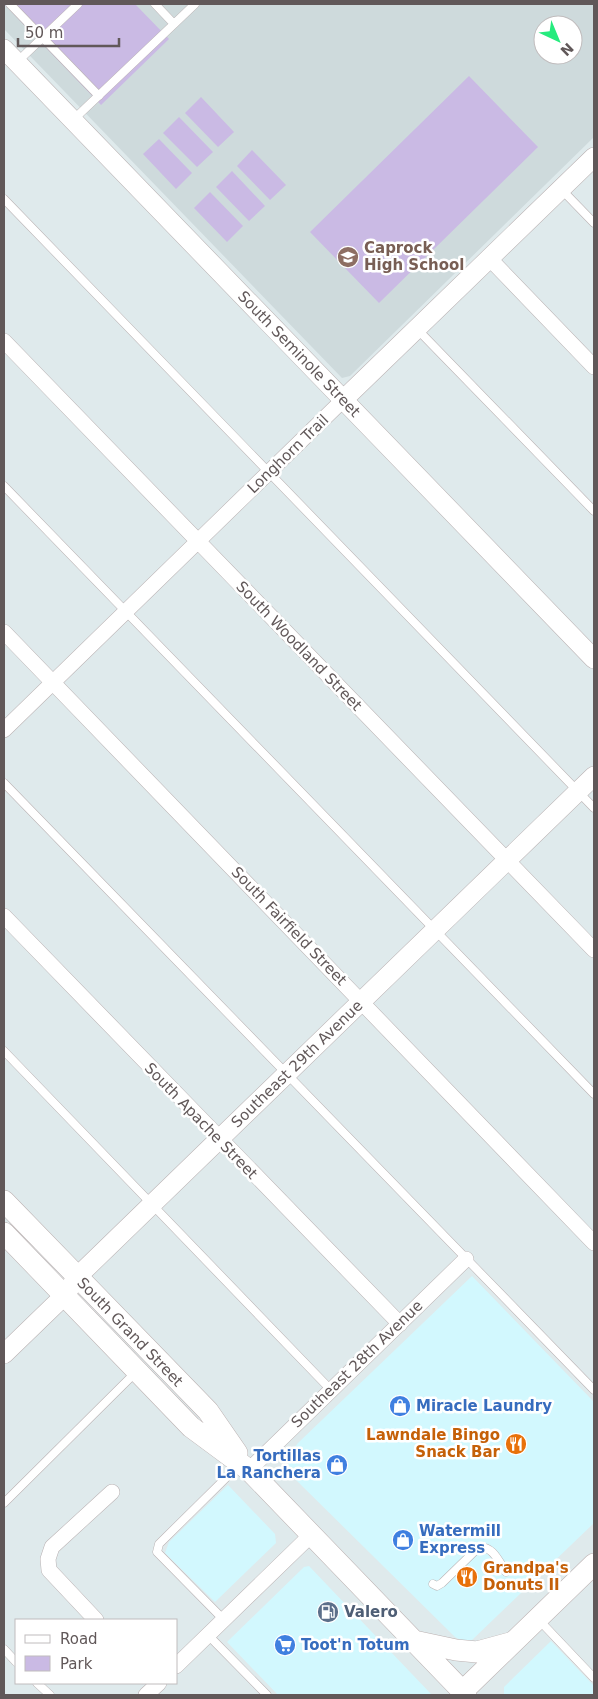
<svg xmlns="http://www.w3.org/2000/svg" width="598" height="1699" font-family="'DejaVu Sans',sans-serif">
	<rect width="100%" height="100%" fill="#dfeaec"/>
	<path fill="#d2f8fe" d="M472 1276 594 1402V1523L471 1641 461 1640 455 1637 293 1477 288 1469V1456L298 1443Z
		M228 1485 275 1534 276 1543 215 1602 165 1553 169 1542Z
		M309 1566 369 1629 432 1695H278L227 1642 304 1567Z
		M551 1641 594 1686V1695H504V1687Z"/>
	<path fill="#cedadc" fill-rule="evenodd" d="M4 4H594V137L350 376 342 378 4 29ZM543 25H573V55H543Z"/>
	<path fill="#cabae4" d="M4 4H135L169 39 101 105Z
		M469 76 538 147 379 303 310 232Z
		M201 97 234 132 218 147 185 113Z
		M179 117 213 152 197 167 163 133Z
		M159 139 192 173 176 189 143 154Z
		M252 150 286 185 270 200 237 166Z
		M232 171 265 206 249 221 216 187Z
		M210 192 243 226 227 242 194 208Z"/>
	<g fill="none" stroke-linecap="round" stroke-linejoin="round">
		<g stroke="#bab2b3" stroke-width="9">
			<path id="service" d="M10 4 99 96
				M174 24 195 4
				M17 62 78 4
				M73 120 174 24 155 4
				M561 189 594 223
				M4 199 594 808
				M417 329 594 511
				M4 486 594 1094
				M4 783 594 1390
				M4 1051 331 1390
				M4 1503 136 1372
				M433 1584 437 1586 442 1583 479 1547C493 1546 499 1562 506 1572
				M224 1620 157 1552 159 1544 239 1465
				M539 1620 594 1678
				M208 1635 267 1695
				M4 1649 16 1662
				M37 1683 50 1695"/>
		</g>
		<g stroke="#bab2b3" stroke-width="16">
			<path id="minor" d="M490 259 594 367
				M4 341 594 950
				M4 632 594 1243
				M4 730 343 400
				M4 916 400 1324
				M249 1470 466 1259
				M96 1620 49 1570 48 1559 52 1547 112 1492
				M176 1666 312 1534
				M146 1695 159 1683"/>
		</g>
		<g stroke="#bab2b3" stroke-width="20">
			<path id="tertiary" d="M4 49 594 659
				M343 400 594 157
				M4 1354 65 1295 77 1277 594 776"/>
		</g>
		<g stroke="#bbb1b1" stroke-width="22">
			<path id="secondary" d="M4 1201 208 1411 237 1453
				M4 1233 191 1427 249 1470 466 1695
				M414 1641 456 1650 477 1652 510 1643
				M463 1691 594 1564"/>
		</g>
		<use href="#service" stroke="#fff" stroke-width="8"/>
		<use href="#minor" stroke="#fff" stroke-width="15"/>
		<use href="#tertiary" stroke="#fff" stroke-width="19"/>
		<use href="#secondary" stroke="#fff" stroke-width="21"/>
	</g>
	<defs>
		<g id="school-disc" transform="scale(1.125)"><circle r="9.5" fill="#8d6e63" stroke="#fff"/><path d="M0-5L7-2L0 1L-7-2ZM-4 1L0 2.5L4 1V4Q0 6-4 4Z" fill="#fff"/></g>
		<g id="shop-disc" transform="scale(1.125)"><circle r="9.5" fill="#3f7fe0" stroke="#fff"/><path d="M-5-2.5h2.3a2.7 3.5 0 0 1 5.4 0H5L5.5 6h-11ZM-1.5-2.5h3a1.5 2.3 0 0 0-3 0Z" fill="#fff"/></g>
		<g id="restaurant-disc" transform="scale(1.125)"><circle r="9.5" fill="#e8710a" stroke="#fff"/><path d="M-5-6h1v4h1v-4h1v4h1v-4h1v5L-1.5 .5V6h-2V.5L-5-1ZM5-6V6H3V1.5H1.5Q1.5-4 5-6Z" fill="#fff"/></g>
		<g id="fuel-disc" transform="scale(1.125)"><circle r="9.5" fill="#5c6f8a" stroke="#fff"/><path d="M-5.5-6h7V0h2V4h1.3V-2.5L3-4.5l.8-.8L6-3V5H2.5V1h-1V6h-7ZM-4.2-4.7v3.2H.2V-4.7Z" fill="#fff"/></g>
		<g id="supermarket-disc" transform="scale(1.125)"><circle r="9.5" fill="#3f7fe0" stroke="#fff"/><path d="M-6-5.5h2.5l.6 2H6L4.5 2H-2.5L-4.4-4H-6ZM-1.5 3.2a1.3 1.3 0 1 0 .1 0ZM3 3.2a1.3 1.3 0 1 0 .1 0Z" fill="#fff"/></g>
	</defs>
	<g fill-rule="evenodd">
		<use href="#school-disc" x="348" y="257"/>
		<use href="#shop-disc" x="400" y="1406"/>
		<use href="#restaurant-disc" x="516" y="1444"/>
		<use href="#shop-disc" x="337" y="1465"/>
		<use href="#shop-disc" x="403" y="1540"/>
		<use href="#restaurant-disc" x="467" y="1577"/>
		<use href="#fuel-disc" x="328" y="1612"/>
		<use href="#supermarket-disc" x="285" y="1645"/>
	</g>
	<g text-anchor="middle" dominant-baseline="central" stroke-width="5" stroke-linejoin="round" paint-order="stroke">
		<g font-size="15" font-weight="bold" fill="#785e54" stroke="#fff" text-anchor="start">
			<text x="364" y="248">Caprock<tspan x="364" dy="17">High School</tspan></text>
		</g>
		<g font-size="15" fill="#615859" stroke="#fff">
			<text transform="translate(299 354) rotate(46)">South Seminole Street</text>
			<text transform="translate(288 454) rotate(-44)">Longhorn Trail</text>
			<text transform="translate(299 646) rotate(46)">South Woodland Street</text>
			<text transform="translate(289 926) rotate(46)">South Fairfield Street</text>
			<text transform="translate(297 1064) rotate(-44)">Southeast 29th Avenue</text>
			<text transform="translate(201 1121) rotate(46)">South Apache Street</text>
			<text transform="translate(130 1332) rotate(46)">South Grand Street</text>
			<text transform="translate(357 1364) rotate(-44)">Southeast 28th Avenue</text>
		</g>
		<g font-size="15" font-weight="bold" fill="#366cbe" stroke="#fff" text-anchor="start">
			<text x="416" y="1406">Miracle Laundry</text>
			<text x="321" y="1456" text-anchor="end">Tortillas<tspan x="321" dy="17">La Ranchera</tspan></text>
			<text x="419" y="1531">Watermill<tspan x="419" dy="17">Express</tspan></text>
			<text x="301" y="1645">Toot'n Totum</text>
		</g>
		<g font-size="15" font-weight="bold" fill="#c56008" stroke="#fff" text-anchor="end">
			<text x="500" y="1435">Lawndale Bingo<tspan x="500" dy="17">Snack Bar</tspan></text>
			<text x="483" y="1568" text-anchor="start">Grandpa's<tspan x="483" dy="17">Donuts II</tspan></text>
		</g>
		<g font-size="15" font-weight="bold" fill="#4e5e75" stroke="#fff" text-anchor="start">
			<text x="344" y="1612">Valero</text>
		</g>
	</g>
	<rect width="598" height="1699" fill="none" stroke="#615859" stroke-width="10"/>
	<rect x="15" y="1619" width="162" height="65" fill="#ffffff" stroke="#c0bcbd"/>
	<rect x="25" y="1635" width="25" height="8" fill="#ffffff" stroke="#c0bcbd"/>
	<text x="60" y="1644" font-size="15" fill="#615859">Road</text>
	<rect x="25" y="1656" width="25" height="15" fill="#cabae4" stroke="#c0bcbd"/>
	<text x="60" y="1669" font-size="15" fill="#615859">Park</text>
	<g transform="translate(558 40) rotate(136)"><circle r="24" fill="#ffffff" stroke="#c0bcbd"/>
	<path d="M0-4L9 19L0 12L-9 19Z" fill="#26eb7e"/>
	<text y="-8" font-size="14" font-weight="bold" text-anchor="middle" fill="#615859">N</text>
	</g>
	<path d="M18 38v8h101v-8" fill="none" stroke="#615859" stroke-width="2.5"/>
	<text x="25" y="38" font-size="15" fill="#615859" stroke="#ffffff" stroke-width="4" paint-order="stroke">50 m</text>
</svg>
